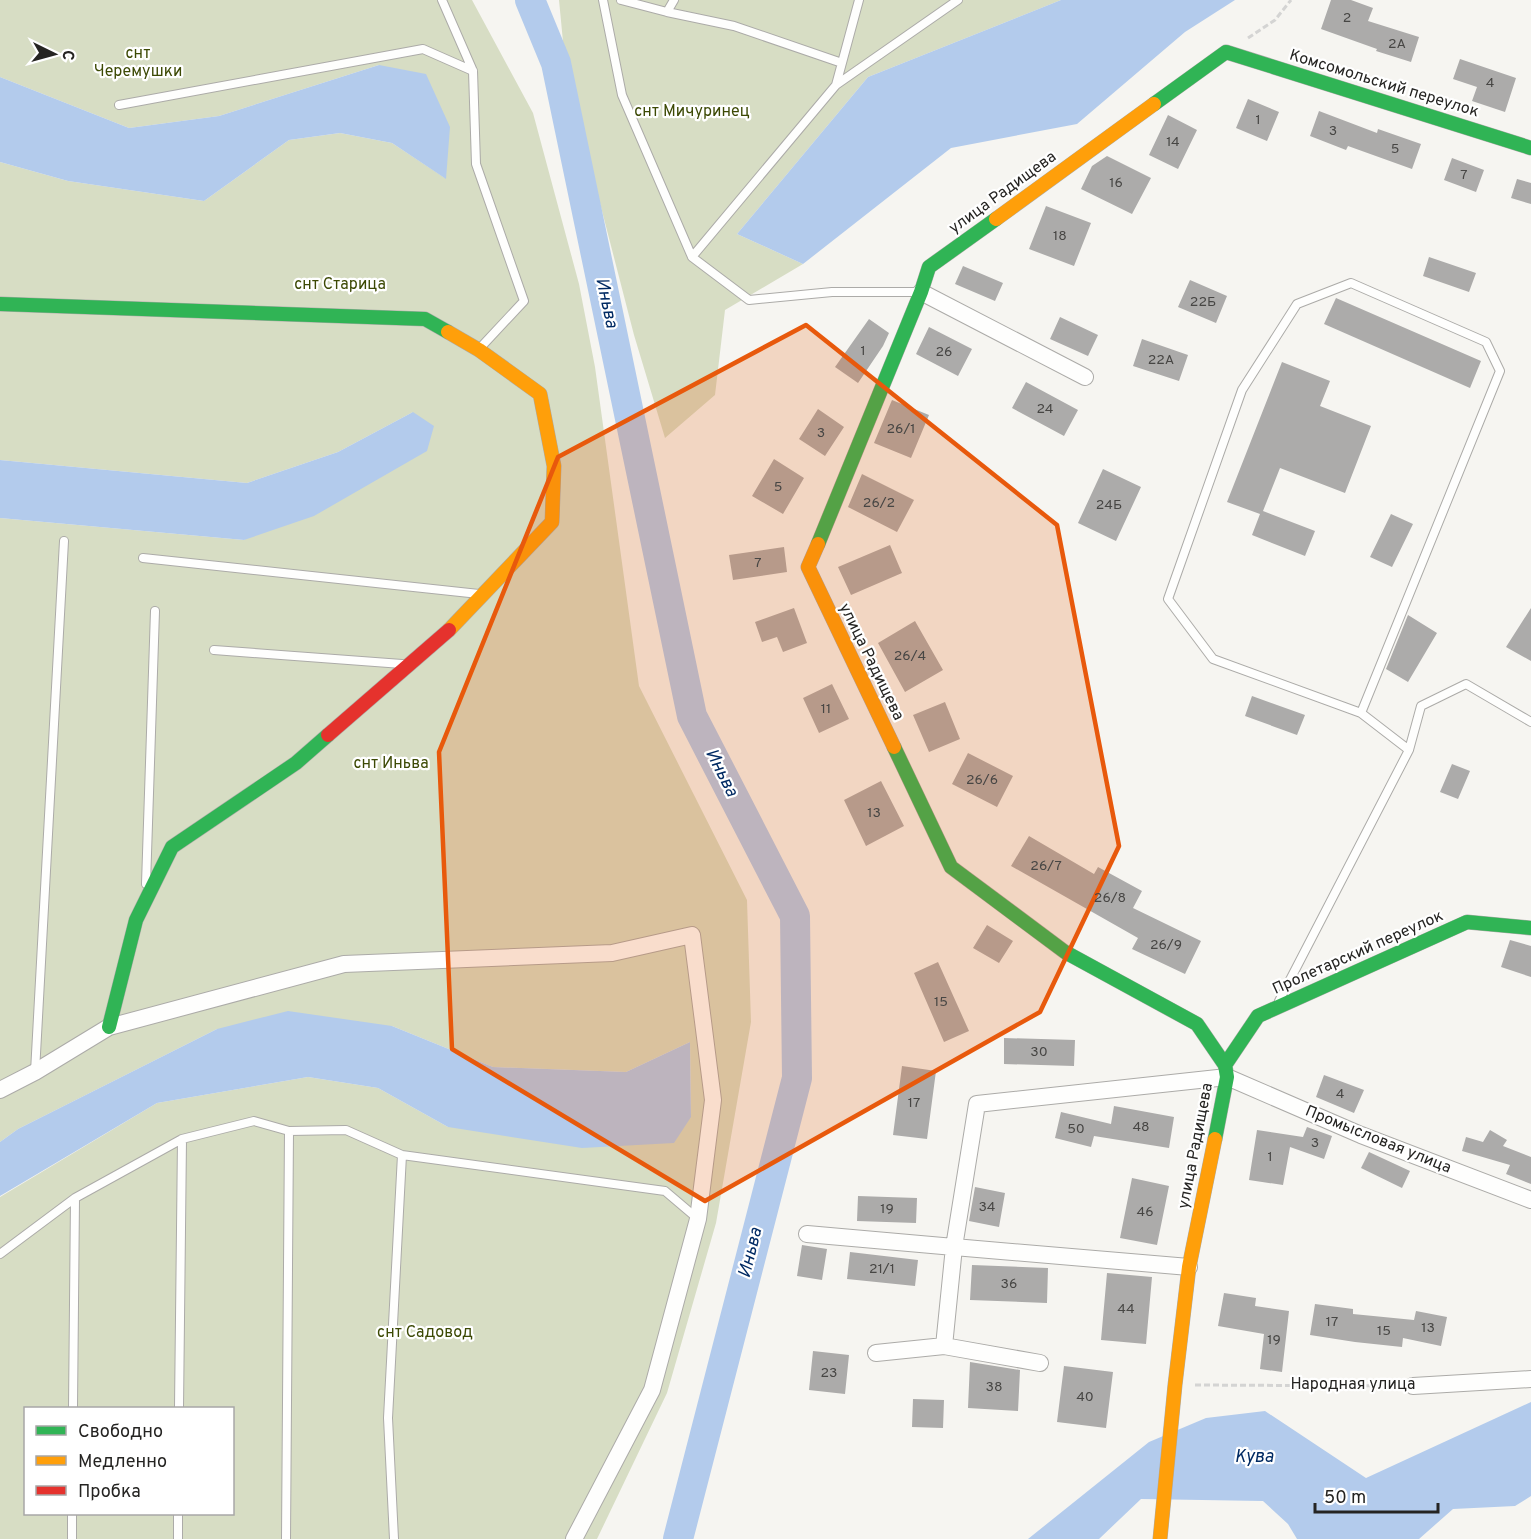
<svg xmlns="http://www.w3.org/2000/svg" width="1531" height="1539" font-family="Overpass,sans-serif">
	<rect width="100%" height="100%" fill="#f6f5f1"/>
	<path fill="#d7ddc4" fill-rule="evenodd" d="M0 0H472L533 113 579 284 595 367 639 686 747 900 751 1022 716 1223 667 1393 597 1539H0V1197L157 1103 308 1077 378 1088 448 1127 691 1117 690 1042 626 1072 493 1067 392 1026 217 1029 18 1129 0 1142V518L244 540 413 412 338 452 247 483 0 460V162L68 181 204 201 289 140 340 133 392 143 445 178 379 65 219 116 129 128 0 77ZM26 1408H232V1514H26Z
		M559 0H1061L868 77 737 234 803 264 725 310 715 395 665 438 634 335 578 118 564 52Z"/>
	<path fill="#b3cbec" d="M1061 0H1235L1185 32 1077 124 951 148 803 264 737 234 868 77Z
		M379 65 426 74 450 127 446 179 392 143 340 133 289 140 204 201 68 181 0 162V77L129 128 219 116Z
		M413 412 434 426 427 451 314 516 244 540 0 518V460L247 483 338 452Z
		M288 1011 392 1026 493 1067 626 1072 690 1042 691 1117 674 1143 582 1148 448 1127 378 1088 308 1077 157 1103 0 1196V1142L18 1129 217 1029Z
		M1531 1402V1496L1515 1506 1453 1509 1419 1539H1297L1288 1524 1263 1501 1141 1499 1099 1539H1028L1149 1442 1206 1418 1265 1411 1366 1478Z"/>
	<g fill="none" stroke-linecap="round" stroke-linejoin="round">
		<path stroke="#b3cbec" stroke-width="30" d="M530 0 556 63 692 716 795 916 797 1078 678 1539"/>
	</g>
	<path fill="#acabaa" d="M1331 0H1351L1373 8 1368 21 1419 37 1411 62 1376 51 1377 49 1321 29Z
		M1460 59 1516 78 1505 112 1472 101 1477 87 1453 79Z
		M1248 99 1279 112 1267 141 1236 128Z
		M1319 111 1377 133 1378 129 1421 144 1412 169 1348 146 1346 150 1310 136Z
		M1168 115 1197 130 1178 169 1149 155Z
		M1107 156 1151 178 1132 214 1081 189 1092 166Z
		M1452 158 1484 170 1476 192 1444 180Z
		M1517 179 1531 183V204L1511 198Z
		M1046 206 1091 223 1074 266 1029 249Z
		M1429 257 1476 273 1469 292 1423 276Z
		M963 266 1003 283 995 301 955 284Z
		M1190 280 1227 296 1216 323 1178 307Z
		M1336 298 1481 361 1470 388 1324 324Z
		M1060 317 1098 335 1088 356 1050 339Z
		M869 319 889 333 883 346 858 383 835 367Z
		M929 327 972 349 958 376 916 354Z
		M1142 339 1188 355 1179 381 1133 366Z
		M1282 362 1330 381 1320 406 1371 426 1345 493 1280 468 1263 511 1315 531 1305 556 1252 535 1260 514 1227 502Z
		M1026 382 1078 410 1064 436 1012 408Z
		M892 400 929 415 911 458 874 443Z
		M818 409 844 427 825 456 799 439Z
		M774 459 804 478 783 514 752 496Z
		M1103 469 1141 487 1116 541 1078 523Z
		M862 474 914 500 897 532 848 507Z
		M1391 514 1413 524 1392 567 1370 557Z
		M890 545 902 573 851 595 838 567Z
		M784 547 787 572 733 580 729 555Z
		M794 608 807 643 783 652 777 637 762 642 755 622Z
		M1531 608V661L1506 647Z
		M1408 615 1437 633 1408 682 1386 669Z
		M915 621 943 670 905 692 878 643Z
		M832 684 849 719 819 733 803 698Z
		M1252 696 1305 715 1297 735 1245 716Z
		M945 702 960 739 929 752 913 715Z
		M968 753 1013 776 997 807 952 784Z
		M1452 764 1470 771 1458 799 1440 792Z
		M881 781 904 826 866 846 844 800Z
		M1029 836 1094 874 1098 867 1142 891 1133 908 1201 941 1185 974 1132 949 1138 938 1011 866Z
		M987 925 1013 941 999 963 973 948Z
		M1510 940 1531 946V977L1501 967Z
		M938 962 969 1031 944 1042 914 973Z
		M1004 1038 1075 1040 1074 1066 1004 1064Z
		M902 1066 936 1071 927 1139 893 1135Z
		M1324 1075 1364 1090 1354 1113 1316 1097Z
		M1114 1106 1174 1117 1169 1148 1094 1136 1091 1147 1055 1138 1061 1112 1111 1124Z
		M1307 1127 1332 1136 1324 1159 1290 1147 1283 1185 1249 1180 1257 1130 1303 1137Z
		M1490 1130 1507 1140 1503 1146 1531 1157V1184L1506 1174 1510 1165 1462 1151 1466 1137 1483 1142Z
		M1369 1152 1410 1171 1402 1188 1361 1168Z
		M1132 1178 1169 1186 1157 1245 1120 1238Z
		M975 1187 1005 1193 999 1227 969 1221Z
		M858 1196 917 1198 916 1223 857 1221Z
		M802 1245 827 1249 822 1280 797 1276Z
		M850 1252 918 1260 915 1286 847 1279Z
		M972 1265 1048 1268 1047 1303 970 1300Z
		M1107 1273 1152 1277 1146 1344 1101 1340Z
		M1224 1293 1256 1298 1255 1306 1289 1311 1282 1372 1260 1369 1264 1334 1218 1326Z
		M1315 1304 1353 1309V1314L1414 1320 1416 1311 1447 1317 1441 1346 1403 1338 1402 1347 1355 1342 1310 1335Z
		M813 1351 849 1355 845 1394 809 1390Z
		M970 1362 1020 1370 1018 1411 968 1408Z
		M1064 1366 1113 1372 1106 1428 1057 1422Z
		M913 1399 944 1400 943 1428 912 1427Z"/>
	<g fill="none" stroke-linecap="round" stroke-linejoin="round">
		<g stroke="#acaba8" stroke-width="10">
			<path id="lane" d="M442 0 473 71 476 164 524 301 481 347
				M603 0 622 95 692 257 749 300 832 292H918
				M621 0 667 12
				M674 0 667 12 734 26 842 63
				M836 85 859 0
				M119 105 423 49 473 71
				M692 257 836 85 958 0
				M143 558 479 594
				M214 650 402 664
				M1409 750 1421 706 1466 684 1531 722
				M146 884 155 611
				M1279 1001 1409 750 1361 713 1213 659 1168 599 1242 390 1297 304 1351 283 1486 342 1500 371 1361 713
				M35 1072 64 541
				M0 1254 75 1198
				M73 1408 75 1198 182 1139
				M179 1408 182 1139 254 1121 289 1131
				M72 1539V1514
				M178 1539V1514
				M286 1539 289 1131 346 1130 402 1155
				M394 1539 388 1418 402 1155 665 1191 698 1219"/>
		</g>
		<g stroke="#acaba8" stroke-width="18">
			<path id="street" d="M921 292 1085 377
				M0 1090 35 1072 109 1027 344 964 612 953 692 935 713 1100 698 1219 652 1390 574 1539
				M807 1234 954 1247 944 1346
				M1189 1267 954 1247 977 1104 1227 1077 1361 1135 1531 1200
				M876 1353 944 1346 1040 1363
				M1413 1386 1531 1379"/>
		</g>
		<g stroke="#acaba8" stroke-width="15">
			<path id="fast" d="M1154 104 1226 52 1531 148
				M0 304 425 319 448 332
				M818 544 921 292 929 267 996 219
				M894 747 951 867 1065 952 1197 1024 1225 1065 1227 1077 1215 1139
				M109 1027 136 920 172 847 296 763 328 735
				M1225 1065 1258 1016 1467 922 1531 928"/>
		</g>
		<g stroke="#acaba8" stroke-width="15">
			<path id="slow" d="M996 219 1154 104
				M448 332 479 350 540 394 554 466 552 522 449 630
				M818 544 808 567 894 747
				M1160 1539 1175 1385 1189 1267 1215 1139"/>
		</g>
		<g stroke="#acaba8" stroke-width="15">
			<path id="jam" d="M328 735 449 630"/>
		</g>
		<path stroke="#d4d4d3" stroke-width="3" stroke-dasharray="6 3" stroke-linecap="butt" d="M1248 38 1275 20 1291 0
			M1195 1385 1398 1386"/>
		<use href="#lane" stroke="#fefefd" stroke-width="8"/>
		<use href="#street" stroke="#fefefd" stroke-width="16"/>
		<use href="#fast" stroke="#30b455" stroke-width="14"/>
		<use href="#slow" stroke="#ff9f0a" stroke-width="14"/>
		<use href="#jam" stroke="#e5322d" stroke-width="14"/>
	</g>
	<path fill="#e8590c" fill-opacity="0.2" stroke="#e8590c" stroke-width="4.5" stroke-linejoin="round" d="M806 325 1057 525 1119 846 1040 1012 705 1201 452 1049 439 752 558 457Z"/>
	<g text-anchor="middle" dominant-baseline="central" stroke-width="4.5" stroke-linejoin="round" paint-order="stroke">
		<g font-size="14" fill="#474644">
			<text x="1347" y="18">2</text>
			<text x="1397" y="44">2А</text>
			<text x="1490" y="83">4</text>
			<text x="1258" y="120">1</text>
			<text x="1333" y="131">3</text>
			<text x="1173" y="142">14</text>
			<text x="1395" y="149">5</text>
			<text x="1464" y="175">7</text>
			<text x="1116" y="183">16</text>
			<text x="1060" y="236">18</text>
			<text x="1203" y="302">22Б</text>
			<text x="863" y="351">1</text>
			<text x="944" y="352">26</text>
			<text x="1161" y="360">22А</text>
			<text x="1045" y="409">24</text>
			<text x="901" y="429">26/1</text>
			<text x="821" y="433">3</text>
			<text x="778" y="487">5</text>
			<text x="879" y="503">26/2</text>
			<text x="1109" y="505">24Б</text>
			<text x="758" y="563">7</text>
			<text x="910" y="656">26/4</text>
			<text x="826" y="709">11</text>
			<text x="982" y="780">26/6</text>
			<text x="874" y="813">13</text>
			<text x="1046" y="866">26/7</text>
			<text x="1110" y="898">26/8</text>
			<text x="1166" y="945">26/9</text>
			<text x="941" y="1002">15</text>
			<text x="1039" y="1052">30</text>
			<text x="1340" y="1094">4</text>
			<text x="914" y="1103">17</text>
			<text x="1141" y="1127">48</text>
			<text x="1076" y="1129">50</text>
			<text x="1315" y="1143">3</text>
			<text x="1270" y="1157">1</text>
			<text x="987" y="1207">34</text>
			<text x="887" y="1209">19</text>
			<text x="1145" y="1212">46</text>
			<text x="882" y="1269">21/1</text>
			<text x="1009" y="1284">36</text>
			<text x="1126" y="1309">44</text>
			<text x="1332" y="1322">17</text>
			<text x="1428" y="1328">13</text>
			<text x="1384" y="1331">15</text>
			<text x="1274" y="1340">19</text>
			<text x="829" y="1373">23</text>
			<text x="994" y="1387">38</text>
			<text x="1085" y="1397">40</text>
		</g>
		<g font-size="16" fill="#3c4904" stroke="#fff">
			<text x="138" y="54">снт<tspan x="138" dy="18">Черемушки</tspan></text>
			<text x="692" y="112">снт Мичуринец</text>
			<text x="340" y="285">снт Старица</text>
			<text x="391" y="764">снт Иньва</text>
			<text x="425" y="1333">снт Садовод</text>
		</g>
		<g font-size="16" fill="#252422" stroke="#fff">
			<text transform="translate(1384 84) rotate(17)">Комсомольский переулок</text>
			<text transform="translate(1003 193) rotate(-36)">улица Радищева</text>
			<text transform="translate(871 662) rotate(64)">улица Радищева</text>
			<text transform="translate(1358 953) rotate(-24)">Пролетарский переулок</text>
			<text transform="translate(1378 1140) rotate(22)">Промысловая улица</text>
			<text transform="translate(1196 1146) rotate(-79)">улица Радищева</text>
			<text x="1353" y="1385">Народная улица</text>
		</g>
		<g font-size="18" font-style="italic" fill="#002a63" stroke="#fff">
			<text transform="translate(606 303) rotate(78)">Иньва</text>
			<text transform="translate(721 773) rotate(63)">Иньва</text>
			<text transform="translate(751 1253) rotate(-76)">Иньва</text>
			<text x="1254" y="1457">Кува</text>
		</g>
	</g>
	<rect x="24" y="1407" width="210" height="108" fill="#ffffff" stroke="#a8a7a7" stroke-width="1.5"/>
	<rect x="36" y="1426" width="30" height="9" fill="#30b455" stroke="#a8a7a7" stroke-width="1.5"/>
	<text x="78" y="1437" font-size="18" fill="#252422">Свободно</text>
	<rect x="36" y="1456" width="30" height="9" fill="#ff9f0a" stroke="#a8a7a7" stroke-width="1.5"/>
	<text x="78" y="1467" font-size="18" fill="#252422">Медленно</text>
	<rect x="36" y="1486" width="30" height="9" fill="#e5322d" stroke="#a8a7a7" stroke-width="1.5"/>
	<text x="78" y="1497" font-size="18" fill="#252422">Пробка</text>
	<g transform="translate(54 54) rotate(95)" stroke="#ffffff" stroke-width="4.5" paint-order="stroke">
	<path d="M0-4.5L10 22L0 15L-10 22Z" fill="#252422"/>
	<text y="-9" font-size="16" font-weight="bold" text-anchor="middle" fill="#252422">С</text>
	</g>
	<path d="M1315 1503v9h123v-9" fill="none" stroke="#252422" stroke-width="3"/>
	<text x="1324" y="1503" font-size="18" fill="#252422" stroke="#ffffff" stroke-width="4.5" paint-order="stroke">50 m</text>
</svg>
